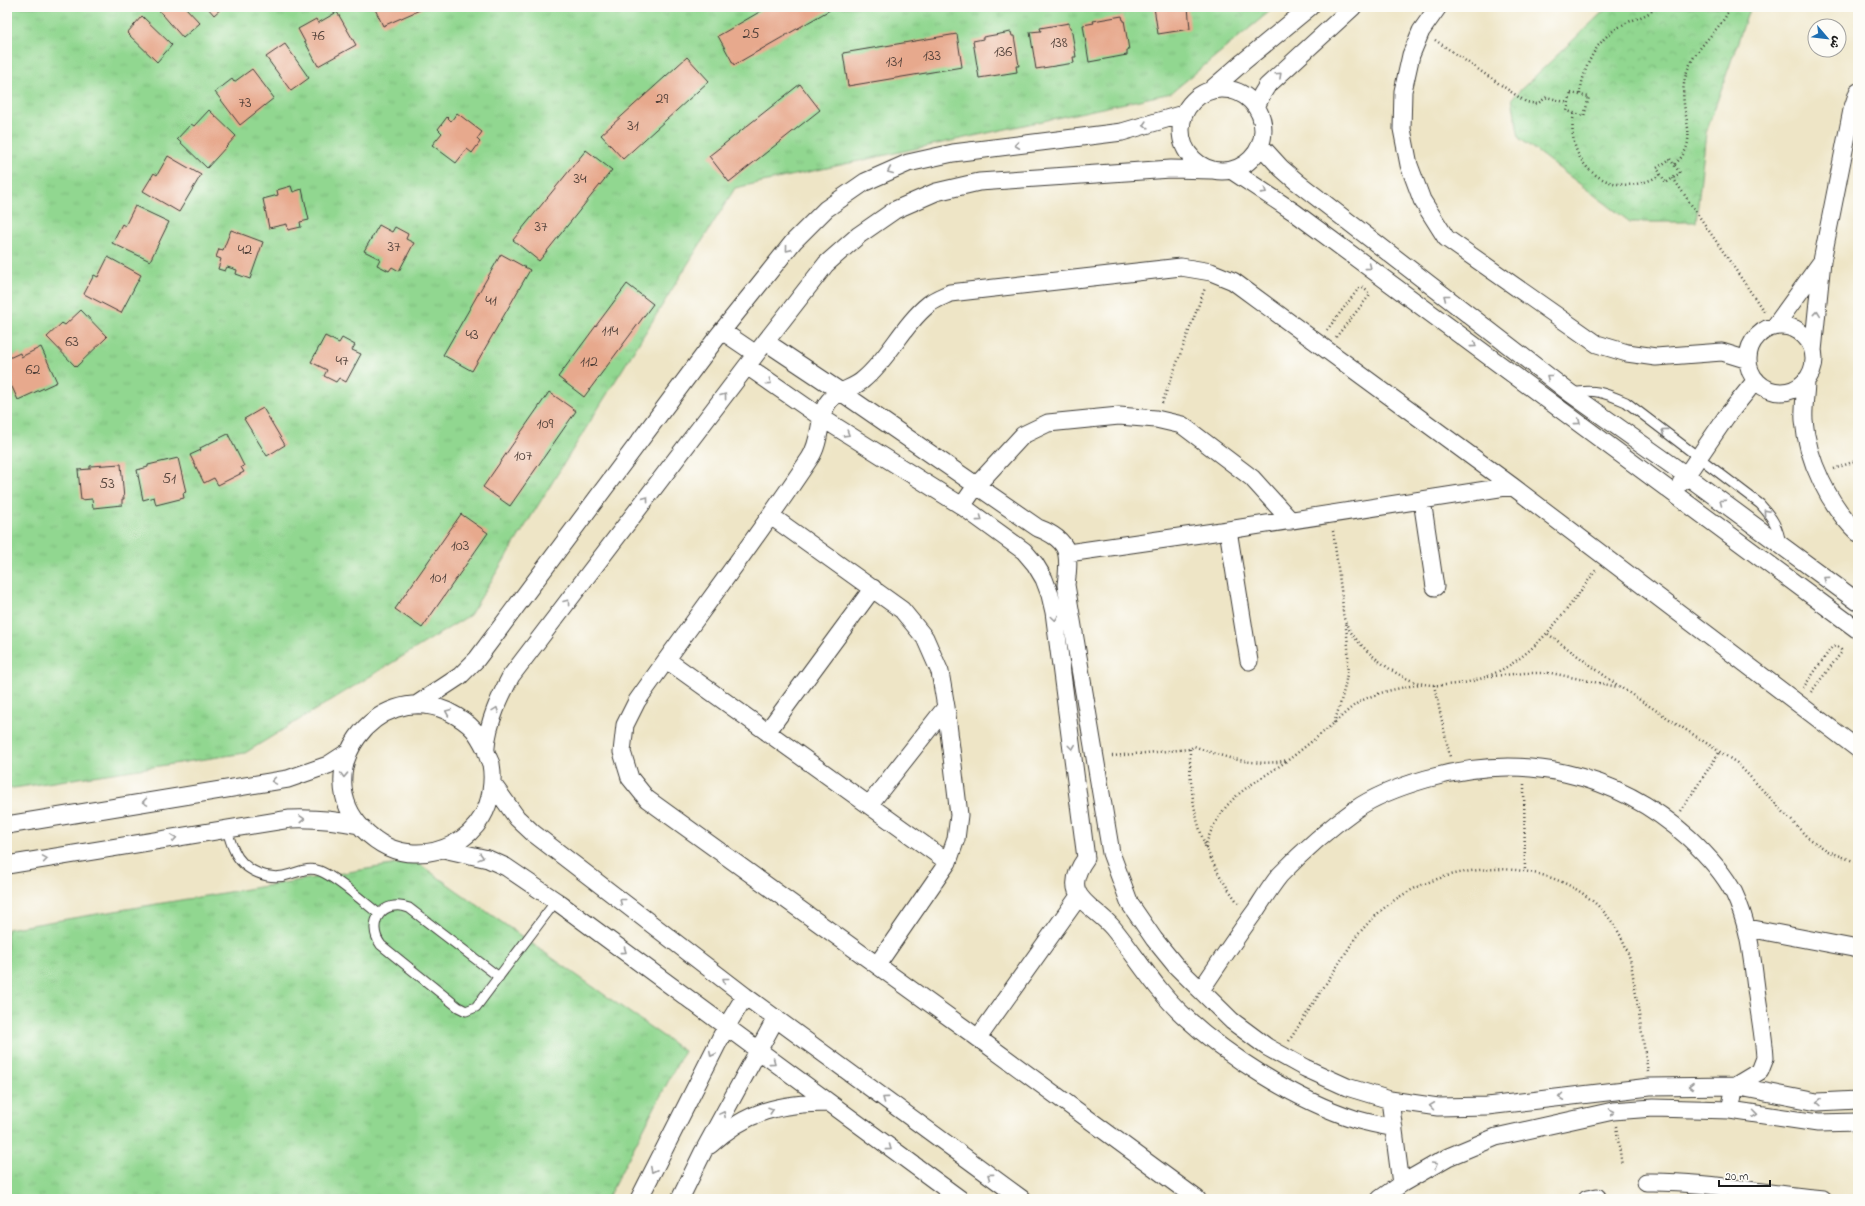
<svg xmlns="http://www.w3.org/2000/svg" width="1865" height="1206" font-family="'Indie Flower','Playpen Sans Arabic',sans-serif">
	<defs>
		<pattern id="grass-tufts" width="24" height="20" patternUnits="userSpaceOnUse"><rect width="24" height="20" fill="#91d790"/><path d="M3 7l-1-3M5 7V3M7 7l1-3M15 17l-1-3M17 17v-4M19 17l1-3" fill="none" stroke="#7cb87c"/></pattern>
		<pattern id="park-crowns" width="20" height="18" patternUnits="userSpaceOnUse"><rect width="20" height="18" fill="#91d790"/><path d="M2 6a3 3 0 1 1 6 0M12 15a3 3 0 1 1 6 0" fill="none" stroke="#7cb87c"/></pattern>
	</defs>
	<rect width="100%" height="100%" fill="#fdfcf7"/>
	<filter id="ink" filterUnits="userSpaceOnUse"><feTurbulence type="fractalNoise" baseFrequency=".025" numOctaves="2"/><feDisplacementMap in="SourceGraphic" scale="8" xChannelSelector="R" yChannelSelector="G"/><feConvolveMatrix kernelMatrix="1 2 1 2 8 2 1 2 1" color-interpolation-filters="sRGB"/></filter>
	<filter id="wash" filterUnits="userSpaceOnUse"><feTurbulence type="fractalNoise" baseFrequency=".012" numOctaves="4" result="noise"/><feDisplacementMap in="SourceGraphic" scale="16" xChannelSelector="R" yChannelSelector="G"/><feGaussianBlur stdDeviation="0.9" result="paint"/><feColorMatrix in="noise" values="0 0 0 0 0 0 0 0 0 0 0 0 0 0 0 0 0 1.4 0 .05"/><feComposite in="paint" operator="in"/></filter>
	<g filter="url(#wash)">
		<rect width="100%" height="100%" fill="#eee5c6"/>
		<path fill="url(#grass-tufts)" stroke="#567a56" d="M7 7H1275L1171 93 735 188 470 615 245 753 7 789Z
			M415 861 684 1051 607 1199H7V929Z"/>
		<path fill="url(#park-crowns)" stroke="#567a56" d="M1608 7H1750L1706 133 1696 222H1630L1519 138 1512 98Z"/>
		<g id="blocks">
			<path fill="#e7a98d" d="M156 7H185L200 23 183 38Z
				M207 7H223L214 15Z
				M374 7H421L422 9 383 26Z
				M768 7H835L734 65 718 36Z
				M1154 7H1188L1190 29 1158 34Z
				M337 12 356 45 318 66 298 29 316 19 318 23Z
				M142 16 172 45 157 62 127 33Z
				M1122 16 1123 20H1124L1129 50H1127V55L1089 62 1083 25 1094 23 1093 21Z
				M1069 23V27H1071L1076 57H1073L1074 63 1036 69 1030 32 1041 31 1040 28Z
				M1011 32 1012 36H1014L1019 66H1016L1017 72 979 78 973 41 983 39V37Z
				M957 34 962 67 848 86 843 53Z
				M285 44 309 78 291 91 266 57Z
				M687 57 709 81 623 159 601 135Z
				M252 69 274 98 240 125 215 92 232 79 234 82Z
				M800 84 820 110 729 182 709 156Z
				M209 110 236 136 207 168 177 139 191 124 194 126Z
				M457 113 482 132 477 139 480 142 472 153 467 149 456 163 432 145 442 133 438 129 447 117 451 121Z
				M586 150 612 170 539 261 513 240Z
				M168 156 201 175 179 212 143 191 154 173 157 175Z
				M291 186 293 192 302 189 309 220 300 222 301 227 288 230 287 224 269 228 263 199 278 195 277 190Z
				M135 206 169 222 150 261 112 243 122 224 125 226Z
				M379 225 392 232 395 227 408 234 406 239 414 243 399 271 392 267 389 271 377 265 380 259 364 251Z
				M231 230 263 242 250 279 236 274 237 270 227 267 225 271 218 269 221 259 216 257 219 249 223 250Z
				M501 254 530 270 472 371 443 355Z
				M108 257 141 275 121 313 84 294 94 275 98 277Z
				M627 284 653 304 584 397 558 377Z
				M81 310 107 337 76 367 47 337 62 323 65 325Z
				M325 336 339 343 342 338 355 345 352 350 361 354 346 382 339 378 336 382 324 376 327 370 311 362Z
				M41 347 57 382 18 400 7 376V359L20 353 21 357Z
				M549 392 576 411 510 506 483 487Z
				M263 408 285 445 267 456 244 419Z
				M228 434 244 466 241 467 244 472 218 485 214 478 204 483 190 455 201 450 200 448Z
				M178 458 186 492 183 493 184 498 156 505 154 497 143 500 137 470 148 467V465Z
				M121 464 124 499H122V505L93 508 92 499 81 500 78 470 90 469V466Z
				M461 514 488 533 422 628 395 609Z"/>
		</g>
	</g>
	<g filter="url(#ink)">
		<use href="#blocks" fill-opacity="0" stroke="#3c3a36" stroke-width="1"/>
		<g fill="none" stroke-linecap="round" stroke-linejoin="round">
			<g stroke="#3c3a36" stroke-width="11">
				<path id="lane" d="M1571 393C1595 389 1603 392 1626 402L1760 504C1772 517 1779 528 1781 545
					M227 830C229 836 231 844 234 850 243 871 269 882 291 874 301 871 309 867 320 871 336 877 365 903 379 914
					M499 977 409 908C383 898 365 923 381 945L458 1007 466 1011 476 1007 556 901"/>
			</g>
			<g stroke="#3c3a36" stroke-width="19">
				<path id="street" d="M1438 7 1421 31 1411 55 1403 91 1402 129 1409 165 1422 200 1446 238 1597 344 1627 353 1656 357 1722 352 1748 360
					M1181 130a41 41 0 1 1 82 0a41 41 0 1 1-82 0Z
					M1212 89 1243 62 1310 7
					M1256 107 1262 94 1267 86 1353 7
					M1260 145 1281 168 1297 182 1570 393 1687 476 1858 602
					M1231 170 1294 212 1858 630
					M1775 326 1822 261
					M1748 359a33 33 0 1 1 66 0a33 33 0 1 1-66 0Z
					M722 331 756 354
					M766 342 841 392 1038 528C1070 540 1070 554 1066 585L1111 853 1130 904 1154 939 1176 966 1232 1021 1267 1047 1305 1068 1347 1087 1390 1100 1438 1107 1487 1106 1650 1087 1735 1086 1817 1102 1858 1100
					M1813 351 1822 261 1852 110 1858 92
					M747 366 822 418 962 506 1024 551 1035 564 1044 579 1050 595 1054 612 1086 858C1058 897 1093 904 1113 928 1136 956 1156 990 1183 1015 1228 1057 1296 1100 1355 1119 1368 1123 1381 1125 1394 1128
					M1806 380C1806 393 1803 407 1804 420 1807 460 1829 505 1858 533
					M1681 483 1726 417 1756 380
					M1422 500 1435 587
					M962 506 976 486 1023 435 1048 423 1119 416 1156 419 1182 425 1252 478 1291 521
					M771 516 902 610 925 638 940 672 946 707 959 815 956 839 948 862 877 965
					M1228 530 1249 661
					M1068 553 1228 530 1512 486
					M667 660 948 862
					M416 705 460 676 477 659 718 336 794 241 826 209 865 182 908 163 953 153 1122 132 1183 114
					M767 732 873 588
					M485 748C482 742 478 735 474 730 467 722 457 716 447 711 375 680 308 773 363 829 377 843 394 853 414 853 441 854 468 841 482 817 491 802 494 781 491 764 489 759 485 752 486 747 488 722 500 697 511 676L756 354 826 264 859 235 895 210 936 192 979 182 1171 169 1211 170
					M492 783 517 818 533 833 745 996 1022 1199
					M869 805 946 707
					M7 825 288 779 328 765 348 752
					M443 849 488 859 506 867 556 901 960 1199
					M7 865 290 819C314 818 335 820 359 825
					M1748 928 1858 949
					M1201 990C1219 963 1237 936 1256 910 1263 899 1271 886 1280 875 1303 851 1329 828 1356 809 1376 795 1402 786 1426 779 1521 752 1615 771 1689 838 1705 853 1724 874 1734 893 1750 927 1752 959 1757 996 1760 1017 1764 1038 1765 1058L1760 1071 1735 1086 1730 1110
					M978 1038 1079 896
					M1390 1100 1401 1184
					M710 1145C747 1111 780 1103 829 1103
					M1646 1182C1706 1181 1763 1194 1823 1199
					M639 1199 726 1027 745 996
					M680 1199 703 1152 776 1018
					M1197 1199 978 1038 647 799 630 778 622 752 625 725 637 701C694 620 755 541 810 458 822 440 818 414 829 401 838 390 854 389 864 379 889 358 903 325 929 304 935 299 944 296 950 293L1181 267 1211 272 1233 281 1512 486 1858 749
					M1380 1199 1401 1184 1448 1157 1496 1137 1613 1111 1653 1108 1730 1110 1818 1123 1858 1122
					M1587 1199 1597 1197"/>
			</g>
			<path stroke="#3c3a36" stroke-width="2.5" stroke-dasharray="1 3" stroke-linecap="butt" d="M1435 40 1526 102 1537 104 1547 97 1568 103
				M1571 93 1589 97 1584 116 1567 111Z
				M1580 94C1583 69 1595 41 1619 27 1633 18 1643 19 1657 7
				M1574 114C1563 167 1614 203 1660 175
				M1670 159 1680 173 1666 183 1657 168Z
				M1675 164C1702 139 1679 115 1684 84 1689 49 1717 36 1731 7
				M1673 178 1765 313
				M1327 330 1359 288 1363 287 1367 290 1369 296 1336 337
				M1162 403 1205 288
				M1834 469 1858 460
				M1333 531C1336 553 1339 575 1342 597 1343 604 1342 614 1345 621 1352 640 1376 660 1393 671 1416 685 1429 687 1456 684 1524 676 1559 620 1596 570
				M1548 634 1620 687 1737 763 1807 837 1828 851 1858 863
				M1492 676 1525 673H1551L1618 687
				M1434 685 1450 757
				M1803 688 1832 647 1836 646 1841 650V653L1811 692
				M1334 723C1347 685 1352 662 1345 622
				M1190 749C1189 809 1202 856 1239 904
				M1112 756 1190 749 1194 746C1222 757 1256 768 1287 760
				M1524 784 1525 872
				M1681 811 1720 751
				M1205 847C1224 788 1259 785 1301 750 1312 741 1323 733 1334 723 1344 715 1352 705 1365 699 1382 691 1401 688 1420 684
				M1289 1041 1356 937C1370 920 1386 904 1406 893 1485 848 1605 864 1631 963L1648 1072
				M1616 1126 1622 1165"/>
			<use href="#lane" stroke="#fff" stroke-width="9"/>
			<use href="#street" stroke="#fff" stroke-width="17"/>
		</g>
		<defs><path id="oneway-chevron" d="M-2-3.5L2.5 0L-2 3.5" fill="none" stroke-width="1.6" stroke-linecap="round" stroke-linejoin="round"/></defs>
		<g stroke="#999">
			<use href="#oneway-chevron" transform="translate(1279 75) rotate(-43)"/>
			<use href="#oneway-chevron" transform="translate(1145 125) rotate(164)"/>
			<use href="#oneway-chevron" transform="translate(1017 145) rotate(173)"/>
			<use href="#oneway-chevron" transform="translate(890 171) rotate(157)"/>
			<use href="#oneway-chevron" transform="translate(1264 191) rotate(32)"/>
			<use href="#oneway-chevron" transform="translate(788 249) rotate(129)"/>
			<use href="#oneway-chevron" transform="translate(1369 267) rotate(37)"/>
			<use href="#oneway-chevron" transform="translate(1446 297) rotate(-142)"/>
			<use href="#oneway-chevron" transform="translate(1817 313) rotate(-84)"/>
			<use href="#oneway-chevron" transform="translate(1474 345) rotate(37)"/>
			<use href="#oneway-chevron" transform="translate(1549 377) rotate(-142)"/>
			<use href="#oneway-chevron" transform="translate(769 382) rotate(34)"/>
			<use href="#oneway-chevron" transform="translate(724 396) rotate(-53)"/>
			<use href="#oneway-chevron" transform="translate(1578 422) rotate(37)"/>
			<use href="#oneway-chevron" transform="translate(1664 431) rotate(-143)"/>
			<use href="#oneway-chevron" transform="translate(847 434) rotate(32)"/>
			<use href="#oneway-chevron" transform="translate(646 499) rotate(-53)"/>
			<use href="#oneway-chevron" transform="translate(1722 502) rotate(-143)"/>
			<use href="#oneway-chevron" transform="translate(1766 512) rotate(-131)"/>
			<use href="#oneway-chevron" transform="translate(980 519) rotate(36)"/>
			<use href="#oneway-chevron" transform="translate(1826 579) rotate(-144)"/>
			<use href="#oneway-chevron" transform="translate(567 602) rotate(-53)"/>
			<use href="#oneway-chevron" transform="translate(1055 618) rotate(82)"/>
			<use href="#oneway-chevron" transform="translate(496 710) rotate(-70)"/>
			<use href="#oneway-chevron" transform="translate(448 712) rotate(-157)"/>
			<use href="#oneway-chevron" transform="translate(1072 747) rotate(83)"/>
			<use href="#oneway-chevron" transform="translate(344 775) rotate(92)"/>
			<use href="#oneway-chevron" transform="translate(274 781) rotate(171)"/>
			<use href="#oneway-chevron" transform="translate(145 802) rotate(171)"/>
			<use href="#oneway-chevron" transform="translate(302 819) rotate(-3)"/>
			<use href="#oneway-chevron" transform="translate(174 838) rotate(-9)"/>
			<use href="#oneway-chevron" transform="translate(481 857) rotate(15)"/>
			<use href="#oneway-chevron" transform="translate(45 859) rotate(-9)"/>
			<use href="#oneway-chevron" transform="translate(622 901) rotate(-142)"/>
			<use href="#oneway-chevron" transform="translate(624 951) rotate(36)"/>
			<use href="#oneway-chevron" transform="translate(725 980) rotate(-142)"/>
			<use href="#oneway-chevron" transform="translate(712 1054) rotate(117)"/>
			<use href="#oneway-chevron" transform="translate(773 1062) rotate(37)"/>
			<use href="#oneway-chevron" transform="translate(1691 1086) rotate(180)"/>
			<use href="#oneway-chevron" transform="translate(1561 1097) rotate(173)"/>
			<use href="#oneway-chevron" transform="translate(885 1099) rotate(-144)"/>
			<use href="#oneway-chevron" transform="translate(1819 1102) rotate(-179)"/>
			<use href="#oneway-chevron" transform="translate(1432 1106) rotate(-172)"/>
			<use href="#oneway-chevron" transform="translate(771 1110) rotate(-18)"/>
			<use href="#oneway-chevron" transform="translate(1612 1112) rotate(-10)"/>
			<use href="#oneway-chevron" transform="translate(723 1114) rotate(-62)"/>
			<use href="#oneway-chevron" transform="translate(1755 1114) rotate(8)"/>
			<use href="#oneway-chevron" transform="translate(889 1148) rotate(36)"/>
			<use href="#oneway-chevron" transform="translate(1435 1165) rotate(-30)"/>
			<use href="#oneway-chevron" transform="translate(653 1170) rotate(117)"/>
			<use href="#oneway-chevron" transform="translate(990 1176) rotate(-144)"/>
		</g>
	</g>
	<g text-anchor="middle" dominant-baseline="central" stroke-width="4" stroke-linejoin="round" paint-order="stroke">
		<g font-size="16" fill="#4f3f38">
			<text x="751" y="34">25</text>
			<text x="318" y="36">76</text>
			<text x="1059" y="43">138</text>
			<text x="1003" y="52">136</text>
			<text x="932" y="56">133</text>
			<text x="894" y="62">131</text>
			<text x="662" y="99">29</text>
			<text x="245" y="103">73</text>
			<text x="633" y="126">31</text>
			<text x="580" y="179">34</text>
			<text x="541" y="227">37</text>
			<text x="394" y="247">37</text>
			<text x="245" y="250">42</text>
			<text x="491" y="301">41</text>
			<text x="610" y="331">114</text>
			<text x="472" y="335">43</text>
			<text x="72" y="342">63</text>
			<text x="342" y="361">47</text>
			<text x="589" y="362">112</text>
			<text x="33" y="370">62</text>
			<text x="545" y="424">109</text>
			<text x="523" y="456">107</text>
			<text x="169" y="479">51</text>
			<text x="107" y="484">53</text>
			<text x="460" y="546">103</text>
			<text x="438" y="578">101</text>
		</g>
	</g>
	<rect width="1865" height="1206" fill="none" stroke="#fdfcf7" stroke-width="24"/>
	<g transform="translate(1827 38) rotate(118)"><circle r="19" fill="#fdfcf7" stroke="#a3a29f"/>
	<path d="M0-3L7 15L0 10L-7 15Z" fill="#1f6fb2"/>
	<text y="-6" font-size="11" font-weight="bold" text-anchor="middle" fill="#1c1c1c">ش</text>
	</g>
	<path d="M1719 1180v6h51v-6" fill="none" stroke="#1c1c1c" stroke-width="2"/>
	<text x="1725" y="1180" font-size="12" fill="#1c1c1c" stroke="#fdfcf7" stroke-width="3" paint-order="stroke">20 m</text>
</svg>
